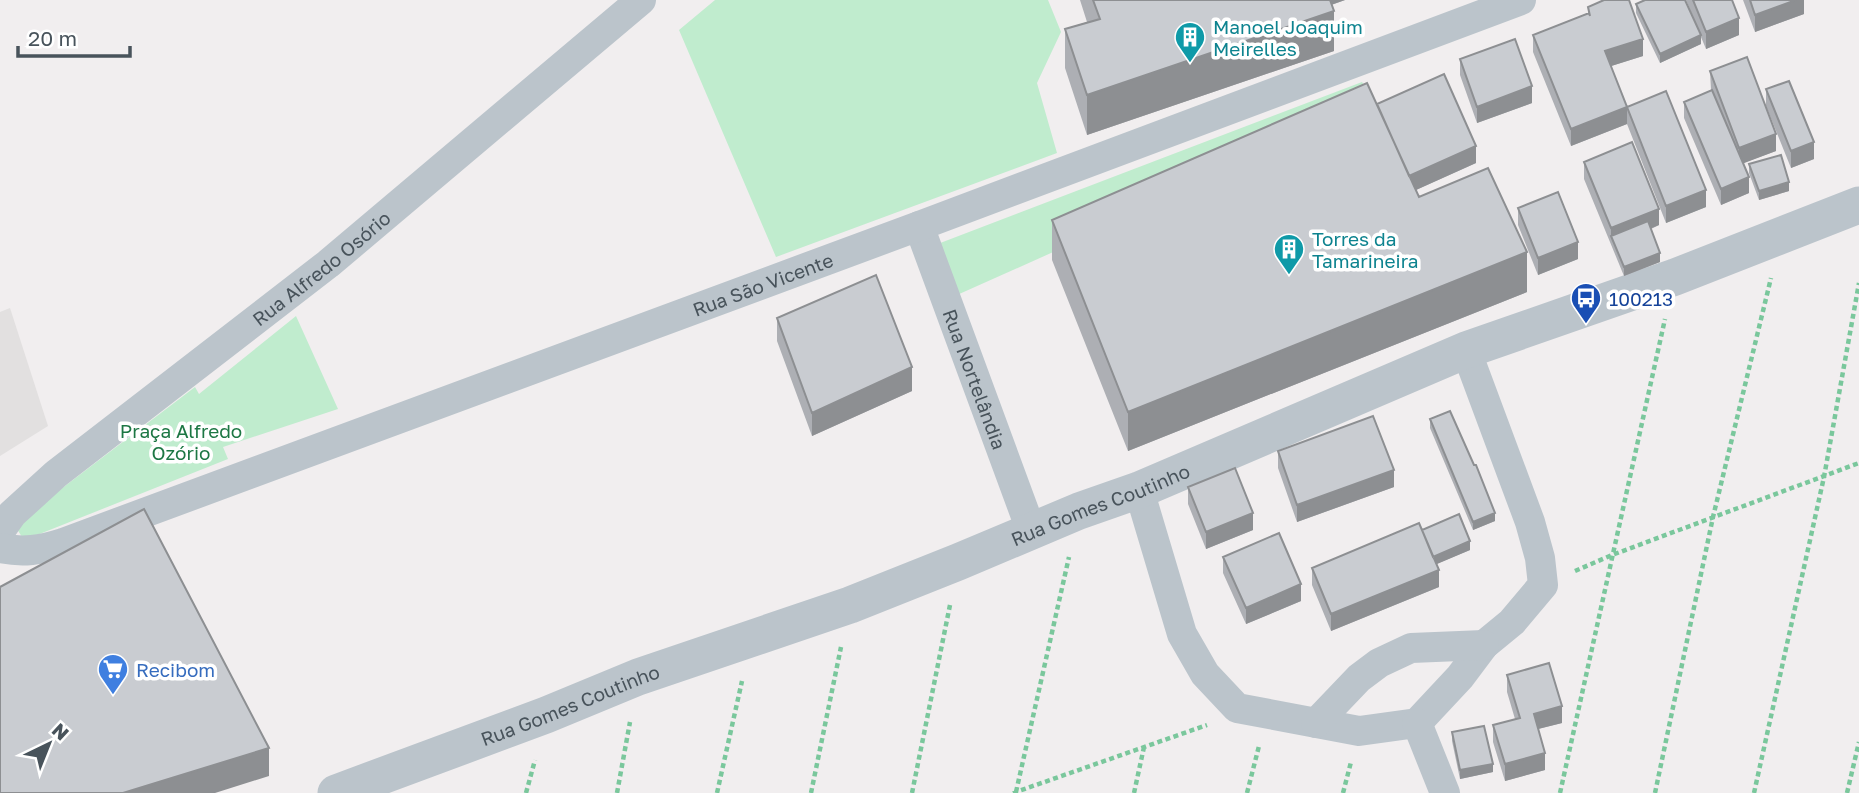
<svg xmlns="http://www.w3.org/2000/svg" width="1859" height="793" font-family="'Golos Text',sans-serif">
	<rect width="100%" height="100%" fill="#f1eeef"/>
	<path fill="#e2e0e0" d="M10 308 48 426 0 456V312Z"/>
	<path fill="#c0ecce" d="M715 0H1048L1061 32 1037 83 1057 153 776 257 679 30Z
		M1362 82 1378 107 957 295 935 245Z
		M296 316 338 409 223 447 228 459 32 537H22L17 529 19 521 195 387 199 394Z"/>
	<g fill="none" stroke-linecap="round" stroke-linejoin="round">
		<path stroke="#7ac79c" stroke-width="4.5" stroke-dasharray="5 3.5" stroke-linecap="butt" d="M1575 571 1612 555 1859 463
			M1016 792 1069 557
			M526 793 535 760
			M617 793 630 722
			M717 793 742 681
			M811 793 841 647
			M912 793 950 605
			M1013 793 1207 725
			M1134 793 1144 747
			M1247 793 1259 746
			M1343 793 1351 762
			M1560 793 1665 319
			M1655 793 1713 517 1771 278
			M1754 793 1824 477 1859 283
			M1847 793 1859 742"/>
		<g stroke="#bbc4cb" stroke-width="30">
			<path id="s1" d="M919 226 1031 530"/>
			<path d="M1139 490 1182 634 1205 674 1237 708 1359 731 1417 723 1460 677 1484 645 1512 622 1543 585 1540 558 1530 522 1466 350"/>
			<path id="s2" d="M0 531 12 514 56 474 328 264 641 0"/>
			<path id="s3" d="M0 548C23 553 41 550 63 543L919 226 1521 0"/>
			<path d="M1316 723 1359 678 1379 663 1411 648 1484 645"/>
			<path d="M1417 723 1445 793"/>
		</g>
		<path stroke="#bbc4cb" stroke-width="37" id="s4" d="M336 793 546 715 638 677 850 605 958 562 1079 511 1139 490 1466 350 1675 277 1859 205"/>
	</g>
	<path fill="#adafb4" d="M1080 0H1345L1331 5 1334 51 1087 135 1065 68V29L1087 22Z
		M1686 0H1732L1739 35 1706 49 1701 37V44L1660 63 1636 13V4L1694 19Z
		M1743 0H1804V14L1755 32Z
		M1588 7 1643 56 1611 66 1627 107 1706 207 1666 223 1627 124 1571 146 1533 52V35L1588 13Z
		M1460 59 1532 103 1477 123 1460 75Z
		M1710 71 1776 151 1743 163 1749 193 1721 205 1684 118V102L1711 90Z
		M1766 89 1814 159 1791 168 1766 106Z
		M1377 104 1476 163 1416 190 1419 197 1527 292 1128 451 1052 260V220Z
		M1584 162 1659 225 1651 229 1660 262 1624 276 1584 179Z
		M1749 164 1789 191 1759 200 1749 173Z
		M1518 208 1578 259 1538 275 1518 225Z
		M777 318 912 391 812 436 777 341Z
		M1430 419 1474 465 1495 521 1473 530 1430 428Z
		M1278 451 1394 487 1297 522 1278 468Z
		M1188 487 1253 530 1206 549 1188 504Z
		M1422 530 1470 550 1436 564 1439 587 1331 631 1312 585V568Z
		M1223 557 1301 601 1246 624 1223 573Z
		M1507 675 1562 723 1538 729 1545 770 1505 781 1493 742V725L1515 719 1507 692Z
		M1452 732 1493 772 1460 779 1452 741Z"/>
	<path fill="#8d8f92" d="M1331 0H1345L1331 5Z
		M1796 0H1804V14L1755 32V15Z
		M1334 11V51L1087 135V95Z
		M1739 18V35L1706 49V32Z
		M1701 35V44L1660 63V54Z
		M1643 39V56L1605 68V51Z
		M1532 86V103L1477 123V107Z
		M1627 107V124L1571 146V129Z
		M1776 134V151L1739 165V148Z
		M1814 142V159L1791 168V151Z
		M1476 146V163L1407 194V177Z
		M1749 177V193L1721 205V189Z
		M1789 182V191L1759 200V191Z
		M1706 190V207L1666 223V206Z
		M1659 209V225L1614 244 1611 236V228Z
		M1578 242V259L1538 275V258Z
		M1527 252V292L1128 451V412Z
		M1660 253V262L1624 276V267Z
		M912 367V391L812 436V413Z
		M1394 470V487L1297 522V505Z
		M1253 513V530L1206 549V532Z
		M1495 513V521L1473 530V522Z
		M1470 541V550L1430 567V558Z
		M1439 570V587L1331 631V614Z
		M1301 584V601L1246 624V608Z
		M1562 706V723L1534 730V714Z
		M269 748V776L215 793H123Z
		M1545 753V770L1505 781V764Z
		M1493 764V772L1460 779V770Z"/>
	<path fill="#c9ccd1" stroke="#8d8f92" stroke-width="2" d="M1093 0H1330L1334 11 1087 95 1065 29 1100 19Z
		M1604 0H1629L1643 39 1605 51 1627 107 1571 129 1533 35 1589 13 1590 16 1588 7Z
		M1645 0H1685L1701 35 1660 54 1636 4Z
		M1693 0H1732L1739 18 1706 32Z
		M1750 0H1796L1755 15Z
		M1515 39 1532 86 1477 107 1460 59Z
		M1747 57 1776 134 1739 148 1710 71Z
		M1444 74 1476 146 1409 176 1377 104Z
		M1789 81 1814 142 1791 151 1766 89Z
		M1367 83 1419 197 1488 168 1527 252 1128 412 1052 220Z
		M1712 90 1749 177 1721 189 1684 102Z
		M1666 91 1706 190 1666 206 1627 107Z
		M1632 142 1659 209 1611 228 1584 162Z
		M1781 155 1789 182 1759 191 1749 164Z
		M1558 192 1578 242 1538 258 1518 208Z
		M1648 221 1660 253 1624 267 1611 236Z
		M876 275 912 367 812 413 777 318Z
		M1450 411 1474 465H1476L1495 513 1473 522 1430 419Z
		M1373 416 1394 470 1297 505 1278 451Z
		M1235 468 1253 513 1206 532 1188 487Z
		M144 509 269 748 123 793H0V587Z
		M1459 514 1470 541 1433 557 1422 530Z
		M1419 523 1439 570 1331 614 1312 568Z
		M1279 533 1301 584 1246 608 1223 557Z
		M1549 663 1562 706 1534 714 1545 753 1505 764 1493 725 1520 718 1507 675Z
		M1484 726 1493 764 1460 770 1452 732Z"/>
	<defs>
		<g id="building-pin" transform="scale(1.575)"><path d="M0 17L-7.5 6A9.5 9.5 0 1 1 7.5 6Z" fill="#0f9aa8" stroke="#fff"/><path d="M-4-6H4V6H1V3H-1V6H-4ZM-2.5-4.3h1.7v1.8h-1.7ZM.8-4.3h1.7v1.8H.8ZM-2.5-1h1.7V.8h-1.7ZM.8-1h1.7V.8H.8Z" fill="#fff"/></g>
		<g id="bus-pin" transform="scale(1.575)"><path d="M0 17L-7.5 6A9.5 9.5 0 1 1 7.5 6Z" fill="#1a4fb4" stroke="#fff"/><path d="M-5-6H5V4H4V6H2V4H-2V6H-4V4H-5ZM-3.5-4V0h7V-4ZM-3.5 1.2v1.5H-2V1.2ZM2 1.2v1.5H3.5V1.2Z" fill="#fff"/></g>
		<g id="supermarket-pin" transform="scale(1.575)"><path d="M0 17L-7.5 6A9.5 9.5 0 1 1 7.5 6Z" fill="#3f7fe0" stroke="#fff"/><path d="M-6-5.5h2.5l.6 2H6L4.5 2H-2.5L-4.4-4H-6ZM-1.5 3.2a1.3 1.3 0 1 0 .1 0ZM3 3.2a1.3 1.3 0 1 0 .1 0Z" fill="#fff"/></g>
	</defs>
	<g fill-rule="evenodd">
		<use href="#building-pin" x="1190" y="37"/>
		<use href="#building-pin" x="1289" y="249"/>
		<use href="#bus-pin" x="1586" y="298"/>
		<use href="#supermarket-pin" x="113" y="669"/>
	</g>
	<g text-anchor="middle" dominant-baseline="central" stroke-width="7" stroke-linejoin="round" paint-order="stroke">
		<g font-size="19" fill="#0d838f" stroke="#fff" text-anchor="start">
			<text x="1213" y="26">Manoel Joaquim<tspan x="1213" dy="22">Meirelles</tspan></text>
			<text x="1312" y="238">Torres da<tspan x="1312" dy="22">Tamarineira</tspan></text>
		</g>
		<g font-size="19" fill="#48535b" stroke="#fff">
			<text stroke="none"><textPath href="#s2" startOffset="416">Rua Alfredo Osório</textPath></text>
			<text stroke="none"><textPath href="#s3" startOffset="810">Rua São Vicente</textPath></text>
			<text stroke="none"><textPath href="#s1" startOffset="163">Rua Nortelândia</textPath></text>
			<text stroke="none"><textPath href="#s4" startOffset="817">Rua Gomes Coutinho</textPath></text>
			<text stroke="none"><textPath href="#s4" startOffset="250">Rua Gomes Coutinho</textPath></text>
		</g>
		<g font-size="19" fill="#164399" stroke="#fff" text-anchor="start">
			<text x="1609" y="298">100213</text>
		</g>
		<g font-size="19" fill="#1d7744" stroke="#fff">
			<text x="181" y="430">Praça Alfredo<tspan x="181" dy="22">Ozório</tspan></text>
		</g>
		<g font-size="19" fill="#366cbe" stroke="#fff" text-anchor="start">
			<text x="136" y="669">Recibom</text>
		</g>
	</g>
	<g transform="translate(49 744) rotate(43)" stroke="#ffffff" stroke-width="5" paint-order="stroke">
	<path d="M0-5L12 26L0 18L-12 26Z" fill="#48535b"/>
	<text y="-10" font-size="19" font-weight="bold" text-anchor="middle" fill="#48535b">N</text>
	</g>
	<path d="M18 46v10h112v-10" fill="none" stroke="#48535b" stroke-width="3.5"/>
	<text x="28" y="46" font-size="21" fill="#48535b" stroke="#ffffff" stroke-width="5" paint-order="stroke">20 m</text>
</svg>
